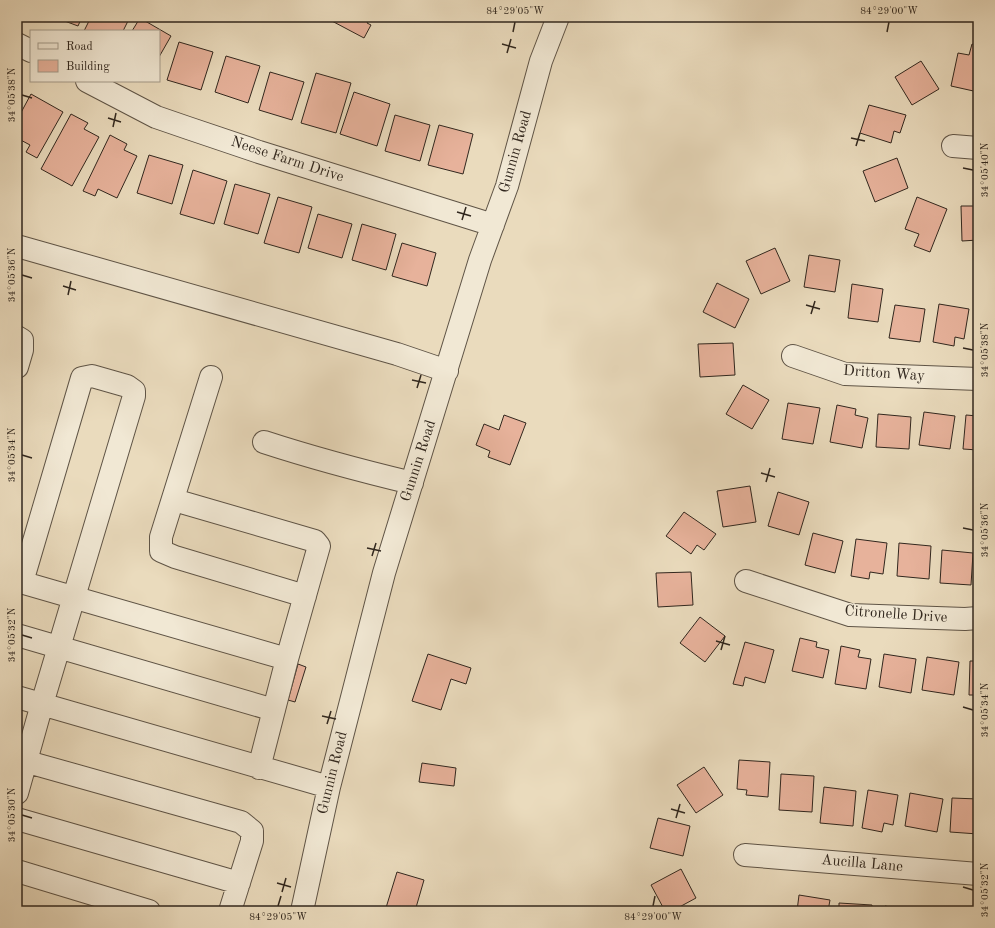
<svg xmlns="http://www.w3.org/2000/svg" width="995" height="928" font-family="'Old Standard TT',serif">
	<rect width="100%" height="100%" fill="#eadbbd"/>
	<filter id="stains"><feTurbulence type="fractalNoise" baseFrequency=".005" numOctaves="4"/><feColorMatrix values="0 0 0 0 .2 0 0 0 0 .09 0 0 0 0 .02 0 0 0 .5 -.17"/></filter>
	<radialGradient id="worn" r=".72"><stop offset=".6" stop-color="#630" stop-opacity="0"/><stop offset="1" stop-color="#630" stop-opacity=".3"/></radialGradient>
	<path fill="#e7b29b" stroke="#31271e" d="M54 17H82L78 26Z
		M91 17H130L123 31H84Z
		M331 17H370L367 23 371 25 364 38 330 20Z
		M140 18 171 36 159 57V31H132Z
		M179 42 213 52 201 90 167 80Z
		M972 44 978 46V92L951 86 958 53 969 55Z
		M226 56 260 66 248 103 215 92Z
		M921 61 939 89 912 105 895 77Z
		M270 72 304 82 292 120 259 110Z
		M316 73 351 83 336 133 301 123Z
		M354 92 390 104 377 146 340 134Z
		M31 94 63 112 37 158 26 152 30 145 17 138V120Z
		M869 105 906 115 900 133 894 131 891 143 860 133Z
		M71 114 88 123 84 129 99 137 72 186 41 169Z
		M395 115 430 125 420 161 385 151Z
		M439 125 473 134 463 174 428 165Z
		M110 135 127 144 124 150 137 156 117 198 98 189 95 196 83 191Z
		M149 155 183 165 172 204 137 193Z
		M897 158 908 188 875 202 863 171Z
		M193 170 227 181 214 224 180 214Z
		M235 184 270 194 258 234 224 224Z
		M278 197 312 207 299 253 264 243Z
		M917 197 947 209 930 252 914 246 919 234 905 229Z
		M961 206H978V240L962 241Z
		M318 214 352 224 342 258 308 248Z
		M362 224 396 234 386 270 352 260Z
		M402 243 436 253 427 286 392 276Z
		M775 248 790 281 761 294 746 261Z
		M809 255 840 260 835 292 804 287Z
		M717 283 749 299 735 328 703 312Z
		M852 284 883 289 878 322 848 318Z
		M939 304 969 309 964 339 955 337 954 346 933 342Z
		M895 305 925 309 920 342 889 338Z
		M733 343 735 375 700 377 698 344Z
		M743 385 769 400 752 429 726 414Z
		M788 403 820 408 813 444 782 439Z
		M837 405 856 409 855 415 868 418 862 448 830 442Z
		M924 412 955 416 950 449 919 445Z
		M878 414 911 417 909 449 876 447Z
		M504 415 526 423 510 465 488 457 490 451 476 445 484 424 499 430Z
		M966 415 978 416V450L963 449Z
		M750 486 756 522 723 527 717 491Z
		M778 492 809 502 799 535 768 526Z
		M684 512 716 534 704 550 697 545 691 554 666 536Z
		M813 533 843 541 835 573 805 565Z
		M856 539 887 543 883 574 870 572 869 579 851 576Z
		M899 543 931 546 929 579 897 576Z
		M942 550 973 553 971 585 940 583Z
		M691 572 693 605 658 607 656 573Z
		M700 617 725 636 705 662 680 643Z
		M800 638 817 642 816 647 829 650 823 678 792 671Z
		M745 642 774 650 765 683 745 677 743 686 733 684Z
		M841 646 860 650 858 657 871 659 866 689 835 684Z
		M428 654 471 668 466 684 451 679 441 710 412 701Z
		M884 654 916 659 911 693 879 687Z
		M927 657 959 662 954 695 922 690Z
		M970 661H978V695H969Z
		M298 664 306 667 295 702 288 700Z
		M739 760 770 762 768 797 746 795 747 790 737 789Z
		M422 763 456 768 454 786 419 782Z
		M704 767 723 795 696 813 677 785Z
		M781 774 814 776 812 812 779 810Z
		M824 787 856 791 853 826 820 823Z
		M868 790 898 795 893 825 884 823 882 832 862 828Z
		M910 793 943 799 937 832 905 826Z
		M952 798 978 799V834L950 832Z
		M658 818 690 826 683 856 650 848Z
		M681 869 696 898 672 911H665L651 885Z
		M397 872 424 880 415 911H385Z
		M799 895 830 900 828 911H797Z
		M839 903 872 905V911H839Z
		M885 906 910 911H884Z"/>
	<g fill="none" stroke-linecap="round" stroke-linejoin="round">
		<g stroke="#5f5446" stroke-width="24">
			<path id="minor" d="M17 44 31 51
				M87 81 156 117 188 128 259 152 493 225
				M953 146 978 148
				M17 246 397 354 447 371
				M17 337 22 340V350L17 367
				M793 356 845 374 978 379
				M211 377 161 537V551L175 557 305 596
				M264 442C313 458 362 471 412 483
				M174 500 315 541 319 546 287 659 259 768
				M17 581 287 659
				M746 581 850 615 965 619 978 618
				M17 635 274 710
				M17 697 329 787
				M17 759 241 822 252 831V841L230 911
				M17 793 42 704 134 396V391L127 386 92 376 82 378 22 582
				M17 819 239 883
				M745 855 978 874
				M17 871 149 911
				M302 911 329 787 384 573 480 260 507 186 541 61 558 17"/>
		</g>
		<use href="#minor" stroke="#f1e8d4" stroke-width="22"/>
	</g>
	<path fill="none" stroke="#31271e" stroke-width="1.5" d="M513 32 515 22M887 32 889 22M502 44 516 48M507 53 511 39M22 95 32 98M108 118 121 122M113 127 116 113M851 138 865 141M856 146 860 133M963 168 973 170M457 212 471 216M462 220 466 207M22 275 32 278M63 286 76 290M68 295 71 281M806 305 820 309M811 314 815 301M963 348 973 350M412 380 426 383M417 388 421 375M22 455 32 458M761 473 775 477M766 482 770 468M963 528 973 530M367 548 381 551M372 556 376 543M22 635 32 638M716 641 730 645M721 650 725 636M963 707 973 710M322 716 336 719M327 724 331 711M671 809 685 813M22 815 32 818M676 818 680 804M277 883 291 887M963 887 973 890M282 892 286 878M278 906 281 896M653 906 655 896"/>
	<g text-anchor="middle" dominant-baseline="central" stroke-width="3" stroke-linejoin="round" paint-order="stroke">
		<g font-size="15" fill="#31271e" stroke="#f1e8d4">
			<text transform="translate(516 152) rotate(-74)">Gunnin Road</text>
			<text transform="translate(287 160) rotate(18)">Neese Farm Drive</text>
			<text transform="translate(884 374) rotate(4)">Dritton Way</text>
			<text transform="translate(419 461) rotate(-72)">Gunnin Road</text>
			<text transform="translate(896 615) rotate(4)">Citronelle Drive</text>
			<text transform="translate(333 773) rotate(-76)">Gunnin Road</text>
			<text transform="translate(862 864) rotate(5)">Aucilla Lane</text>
		</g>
	</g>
	<rect width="995" height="928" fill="none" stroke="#eadbbd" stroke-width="44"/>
	<rect x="30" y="30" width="130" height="52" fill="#f1e8d4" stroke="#a49b8b"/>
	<rect x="38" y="43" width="20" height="6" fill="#f1e8d4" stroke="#a49b8b"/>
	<text x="66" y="50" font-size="12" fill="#31271e">Road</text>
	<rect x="38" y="60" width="20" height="12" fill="#e7b29b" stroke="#a49b8b"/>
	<text x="66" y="70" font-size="12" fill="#31271e">Building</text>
	<rect x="22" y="22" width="951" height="884" fill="none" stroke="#31271e" stroke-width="1.5"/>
	<g font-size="10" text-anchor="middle" fill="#31271e">
		<text x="515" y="14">84°29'05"W</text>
		<text x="889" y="14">84°29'00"W</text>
		<text transform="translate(11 95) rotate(-90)" y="4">34°05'38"N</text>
		<text transform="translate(984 170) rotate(-90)" y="4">34°05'40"N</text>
		<text transform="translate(11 275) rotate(-90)" y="4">34°05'36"N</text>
		<text transform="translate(984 350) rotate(-90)" y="4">34°05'38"N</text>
		<text transform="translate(11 455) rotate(-90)" y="4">34°05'34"N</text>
		<text transform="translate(984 530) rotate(-90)" y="4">34°05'36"N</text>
		<text transform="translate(11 635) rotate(-90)" y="4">34°05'32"N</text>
		<text transform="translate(984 710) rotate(-90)" y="4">34°05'34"N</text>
		<text transform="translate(11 815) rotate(-90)" y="4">34°05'30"N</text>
		<text transform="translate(984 890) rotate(-90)" y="4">34°05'32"N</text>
		<text x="278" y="920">84°29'05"W</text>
		<text x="653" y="920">84°29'00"W</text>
	</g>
	<rect width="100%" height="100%" filter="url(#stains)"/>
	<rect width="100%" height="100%" fill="url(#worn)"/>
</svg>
